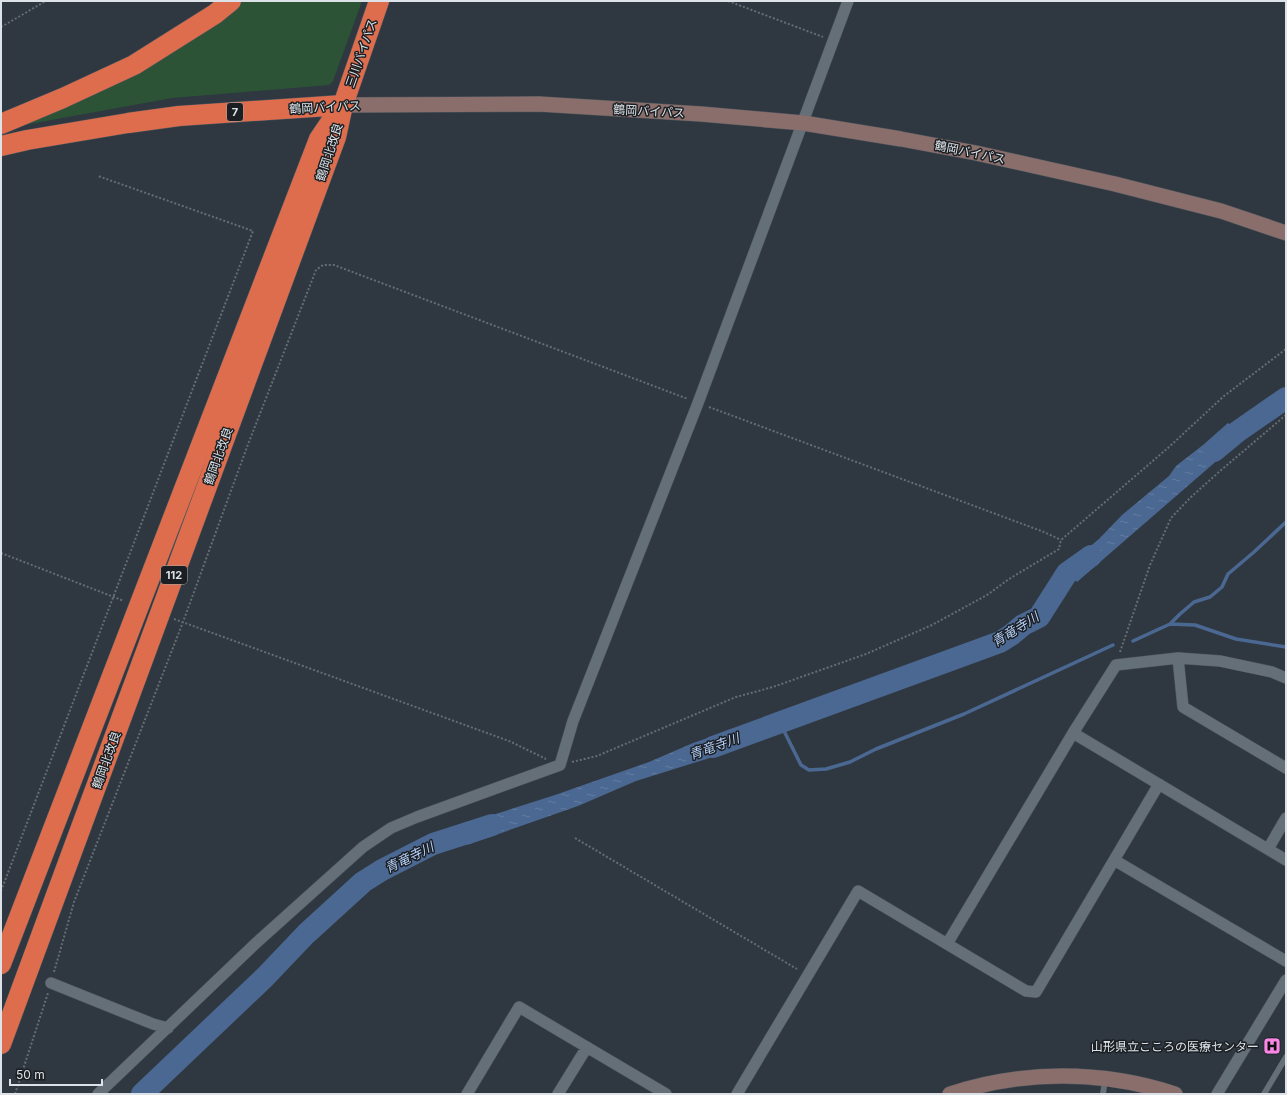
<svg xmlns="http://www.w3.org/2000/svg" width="1287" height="1095" font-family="Inter,'Noto Sans JP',sans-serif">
	<defs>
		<pattern id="water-ripples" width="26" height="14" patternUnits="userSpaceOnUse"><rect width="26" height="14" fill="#4b6892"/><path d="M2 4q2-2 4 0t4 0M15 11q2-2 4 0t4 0" fill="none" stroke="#647da1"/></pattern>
	</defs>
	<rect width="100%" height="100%" fill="#2f3840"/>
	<path fill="#2c5336" d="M237 1H362L333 81 329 85 172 98 13 127Z"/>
	<path fill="url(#water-ripples)" d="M1228 423 1243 438 1077 582 1063 569 1099 539 1122 515 1169 476 1176 466 1203 445Z
		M737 728 744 745 719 755 636 781 578 806 467 845 461 827 483 818 555 795 649 762 693 743Z"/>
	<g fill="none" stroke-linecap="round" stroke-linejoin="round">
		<path stroke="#4b6892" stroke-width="3.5" d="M1170 624 1195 625 1236 639 1286 647
			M1133 641 1170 624 1180 614 1194 602 1210 597 1222 587 1228 574 1254 552 1286 522
			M780 723 801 765 809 770 826 769 850 762 876 749 964 714 1113 645"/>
		<path stroke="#4b6892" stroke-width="22" d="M1214 451 1237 432 1286 398
			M713 747 1000 642 1011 635 1023 625 1039 617 1067 573 1091 556
			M142 1094 265 977 306 934 363 882 382 870 433 844 492 825"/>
		<g stroke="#4e565d" stroke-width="6">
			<path id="lane" d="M1103 1094 1105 1079
				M1264 1094 1286 1057"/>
		</g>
		<g stroke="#4e565d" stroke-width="12">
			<path id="street" d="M1178 658 1183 707 1286 768
				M1073 733 1286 860
				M1268 849 1286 818
				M1114 860 1286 961
				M947 944 1073 733 1116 665 1178 658 1220 661 1272 672 1286 678
				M51 983 153 1024 168 1028
				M98 1094 255 944 363 847 391 828 417 817 560 765 573 721 698 403 848 1
				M467 1094 519 1007 666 1094
				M558 1094 587 1047
				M737 1094 858 891 1026 991 1036 992 1159 784
				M1217 1094 1286 980"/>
		</g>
		<g stroke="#4e565d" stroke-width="16">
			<path id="secondary" d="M343 105 539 104 701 114 803 123 901 139 976 153 1115 184 1221 211 1286 233
				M950 1094C1023 1070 1102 1070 1175 1094"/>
		</g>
		<g stroke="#4e565d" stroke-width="21">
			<path id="highway" d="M1 124 63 98 134 65 215 14 231 1
				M1 146 27 140 128 123 179 116 343 105
				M1 964 319 139 338 111
				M1 1044 336 137 343 105 379 1"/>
		</g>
		<path stroke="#656d74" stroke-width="2" stroke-dasharray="2 2" stroke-linecap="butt" d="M728 1 823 37
			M1 27 46 1
			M709 407 1044 532 1061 540
			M1 553 124 601
			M174 619 509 741 546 759
			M1120 652 1150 565 1171 518 1190 498 1220 471 1286 415
			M572 762 597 756 736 697 773 687 866 654 932 625 987 595 1009 579 1059 549 1061 540 1169 447 1224 396 1286 349
			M575 838 797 969
			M1 891 253 231 98 176
			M54 972 74 902 183 622 247 447 316 270 323 265H334L688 399
			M15 1094 48 993"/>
		<use href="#lane" stroke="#656f78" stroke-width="5.5"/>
		<use href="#street" stroke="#656f78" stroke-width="11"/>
		<use href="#secondary" stroke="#896e6b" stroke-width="15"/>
		<use href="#highway" stroke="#de6d4e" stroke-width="20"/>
	</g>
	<defs>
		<g id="hospital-square" transform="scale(0.9)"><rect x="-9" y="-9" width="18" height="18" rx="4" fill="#fb87e5" stroke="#1b1f23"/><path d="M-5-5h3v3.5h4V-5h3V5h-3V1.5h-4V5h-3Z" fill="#111"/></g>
	</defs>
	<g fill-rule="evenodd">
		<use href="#hospital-square" x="1272" y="1046"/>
	</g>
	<g text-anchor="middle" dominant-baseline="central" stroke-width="3" stroke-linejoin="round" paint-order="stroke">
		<g fill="#1b1f23" stroke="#a2a8ac" stroke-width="1">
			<rect x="227" y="103" width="16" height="18" rx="3"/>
			<rect x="161" y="566" width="26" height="18" rx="3"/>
		</g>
		<g font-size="11" font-weight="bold" fill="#dce2e7">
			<text x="235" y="112">7</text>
			<text x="174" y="575">112</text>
		</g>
		<g font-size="12" fill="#dce2e7" stroke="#1b1f23">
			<text transform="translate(361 53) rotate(-71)">三川バイパス</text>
			<text transform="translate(325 107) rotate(-3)">鶴岡バイパス</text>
			<text transform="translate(649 111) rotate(3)">鶴岡バイパス</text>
			<text transform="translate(329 152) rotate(-72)">鶴岡北改良</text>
			<text transform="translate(970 152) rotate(12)">鶴岡バイパス</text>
			<text transform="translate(218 456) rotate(-70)">鶴岡北改良</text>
			<text transform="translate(106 760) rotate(-70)">鶴岡北改良</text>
		</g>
		<g font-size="12" fill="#dce2e7" stroke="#1b1f23" text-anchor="end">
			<text x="1259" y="1046">山形県立こころの医療センター</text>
		</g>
		<g font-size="13" font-style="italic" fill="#b5d0f9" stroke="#1b1f23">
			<text transform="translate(1015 629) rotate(-32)">青竜寺川</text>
			<text transform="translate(714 746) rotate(-20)">青竜寺川</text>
			<text transform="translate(409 857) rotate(-26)">青竜寺川</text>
		</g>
	</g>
	<rect width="1287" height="1095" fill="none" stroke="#dce2e7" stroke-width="4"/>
	<path d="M10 1079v6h92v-6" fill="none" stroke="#dce2e7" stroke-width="2"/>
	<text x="16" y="1079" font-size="12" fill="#dce2e7" stroke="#1b1f23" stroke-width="3" paint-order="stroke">50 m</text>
</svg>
